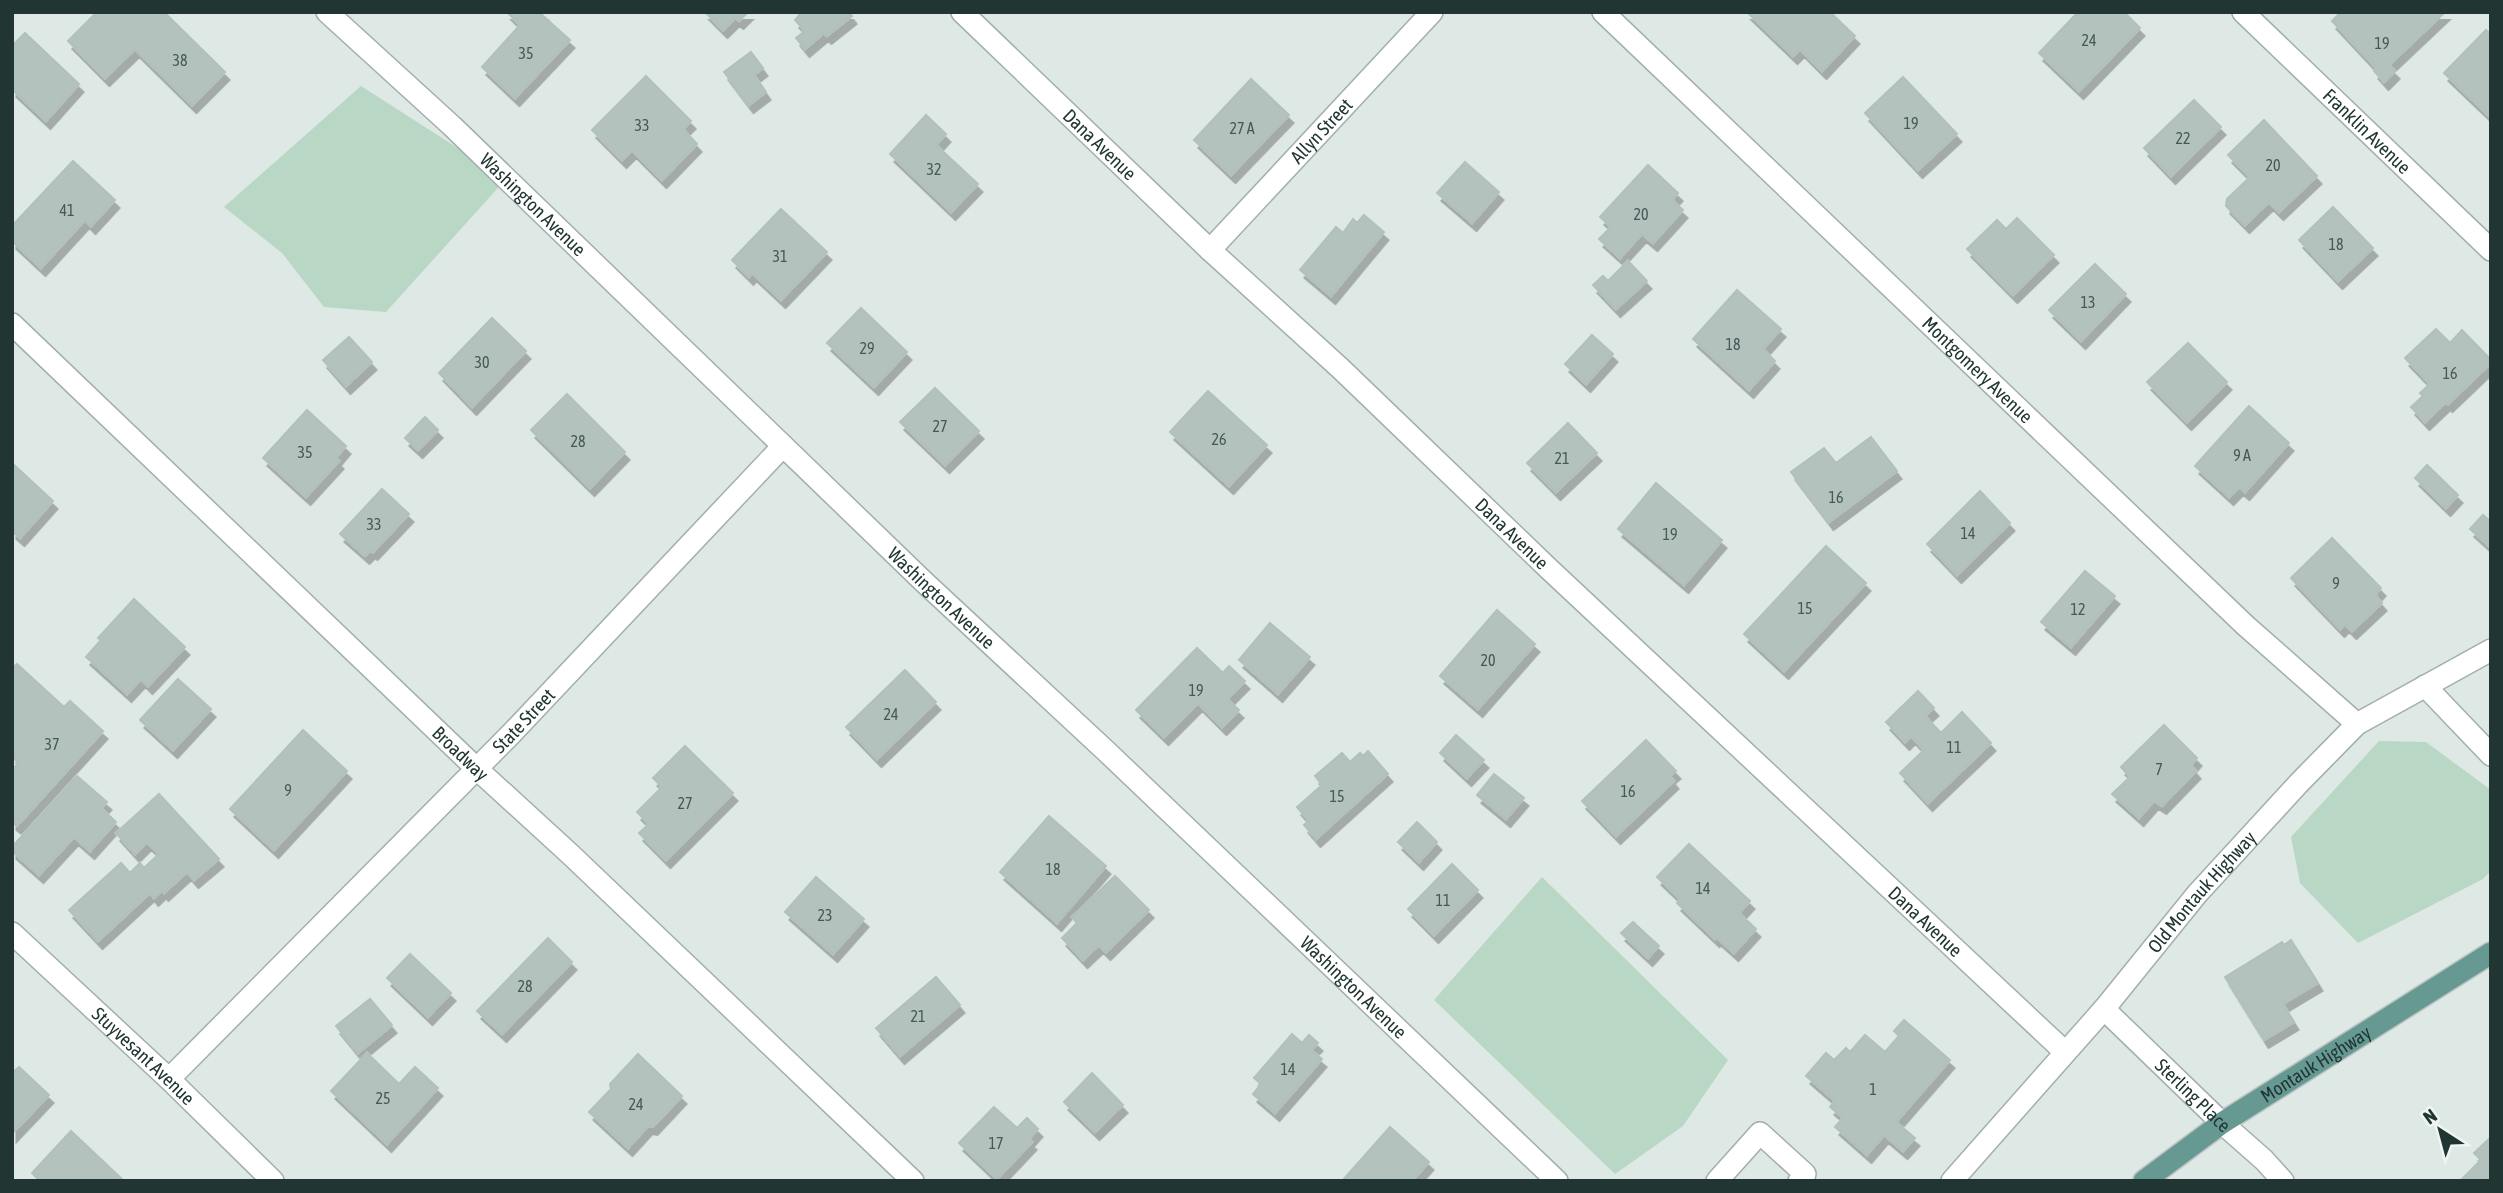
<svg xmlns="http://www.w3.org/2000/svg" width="2503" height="1193" font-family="'Asap Condensed',sans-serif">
	<defs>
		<filter id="shadow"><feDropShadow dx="4.5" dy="8" stdDeviation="0" flood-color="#0004"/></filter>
	</defs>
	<rect width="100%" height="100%" fill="#dee8e5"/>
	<path fill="#b9d7c5" d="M361 86 506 179 386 312 324 307 282 253 224 207Z
		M2379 741 2426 742 2491 790V871L2483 879 2358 943 2300 883 2291 837Z
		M1542 877 1728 1060 1683 1126 1615 1174 1434 1000Z"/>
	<path fill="#b4c2be" stroke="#b1c0bc" stroke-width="2" filter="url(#shadow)" d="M97 12H164L225 72 192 105 135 49 105 78 68 41Z
		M507 12H543L541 14 570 40 515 98 482 67 520 25Z
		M705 12H748L739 21 735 18 723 30Z
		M802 12H849L852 16 827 36 824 33 805 49 796 38 805 31 795 20Z
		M1747 12H1830L1855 36 1822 71 1800 49 1793 56Z
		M2078 12H2124L2140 28 2079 91 2039 53Z
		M2341 12H2445L2389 65 2395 71 2384 82 2374 71 2376 68 2332 21Z
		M2486 30 2491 35V118L2444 73Z
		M25 33 79 84 46 121 12 89V46Z
		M751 52 763 68 754 75 766 92 749 105 724 72Z
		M646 76 691 121 683 129 697 144 662 180 632 150 622 160 592 130Z
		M1903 77 1957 134 1918 170 1865 113Z
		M1251 79 1289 115 1231 175 1194 140Z
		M2194 100 2221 127 2171 176 2144 148Z
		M926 115 946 134 936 145 978 184 951 212 890 154Z
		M2264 120 2317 176 2279 212 2269 202 2245 225 2226 206 2227 199 2250 177 2228 155Z
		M73 161 115 200 91 226 85 220 41 268 12 241V226Z
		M1465 162 1499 192 1472 223 1437 193Z
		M1648 165 1678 193 1672 200 1683 210 1653 243 1642 234 1620 258 1599 239 1611 227 1600 217Z
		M2333 207 2373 248 2338 281 2299 240Z
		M781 209 827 252 781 300 752 273 749 277 732 260Z
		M1364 215 1384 232 1331 296 1300 270 1336 227 1343 233 1353 219 1357 223Z
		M2017 218 2054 255 2013 295 1967 249 1997 220 2006 229Z
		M1628 261 1647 281 1616 309 1593 285 1603 276 1608 281Z
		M2095 264 2126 294 2081 341 2049 310Z
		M1737 290 1781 329 1763 349 1775 361 1749 390 1693 339Z
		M861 308 907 352 874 387 827 343Z
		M492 318 526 351 472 407 439 373Z
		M2436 329 2450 343 2462 330 2491 360V363L2448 404 2446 402 2425 422 2411 407 2423 396 2420 393 2430 384 2405 358Z
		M1592 335 1613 354 1586 384 1565 364Z
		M349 337 372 362 346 386 323 360Z
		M2188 343 2227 382 2187 422 2147 382Z
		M935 388 979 431 945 465 900 422Z
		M1208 391 1267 445 1229 486 1170 432Z
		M567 394 625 452 590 488 531 430Z
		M2249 406 2289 443 2245 492 2239 487 2229 497 2195 466Z
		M307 410 346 446 336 458 339 461 306 497 263 458Z
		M425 417 438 430 418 450 405 438Z
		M1568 423 1597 453 1556 492 1527 463Z
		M1871 437 1897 471 1829 522 1791 472 1824 448 1836 463Z
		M12 463 53 501 20 538 12 531Z
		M2427 465 2458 495 2446 508 2415 478Z
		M1656 483 1722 540 1684 585 1618 529Z
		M382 489 409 514 373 552 371 550 365 556 340 534Z
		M1980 491 2010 523 1957 575 1927 544Z
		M2483 515 2491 522V548L2470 529Z
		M2332 538 2381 588 2375 595 2382 603 2352 631 2345 624 2340 629 2291 578Z
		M1826 546 1866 583 1784 671 1744 634Z
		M2085 571 2115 596 2071 647 2041 622Z
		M134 599 185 647 148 686 141 679 127 694 86 657 101 640 98 638Z
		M1497 610 1535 644 1478 709 1440 676Z
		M1270 623 1310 657 1278 694 1239 660Z
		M1197 648 1223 673 1229 666 1245 681 1227 699 1239 710 1222 727 1198 703 1164 737 1136 710Z
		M17 664 64 707 70 701 103 731 17 826 12 822V770L19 763 12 757V669Z
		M905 670 936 702 877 759 846 727Z
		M178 679 211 709 173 750 140 720Z
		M1918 691 1934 708 1925 716 1941 733 1962 712 1991 743 1928 803 1900 773 1924 750 1911 736 1905 742 1886 722Z
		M2164 725 2197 758 2191 765 2196 771 2162 806 2154 801 2139 818 2112 794 2130 777 2121 767Z
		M303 730 347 771 274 850 230 809Z
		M1456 735 1484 760 1467 778 1440 753Z
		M1646 740 1676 771 1670 776 1674 781 1616 836 1582 801Z
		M685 746 733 793 666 860 639 833 649 824 637 812 662 787 653 778Z
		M1368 751 1388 774 1316 839 1304 825 1309 821 1297 807 1322 785 1315 776 1342 753 1350 762 1360 753 1363 756Z
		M1494 774 1524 798 1506 819 1477 795Z
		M77 776 107 802 101 808 116 822 90 851 74 837 39 875 12 851V847Z
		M159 794 219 859 194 880 187 872 164 893 162 890 154 898 150 893 98 941 69 910 121 863 130 873 140 863 144 868 159 854 147 842 135 854 116 833Z
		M1049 816 1106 866 1057 923 1000 872Z
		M1417 822 1437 842 1419 862 1398 842Z
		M1689 844 1750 901 1739 913 1756 929 1734 953 1716 937 1715 939 1677 903 1680 899 1657 877Z
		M1452 864 1478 890 1434 935 1408 909Z
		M1115 876 1149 910 1106 952 1099 945 1083 960 1062 938 1077 923 1072 917Z
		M816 877 864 919 833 954 785 912Z
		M1633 922 1659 946 1648 958 1621 933Z
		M548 938 572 962 502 1034 477 1011Z
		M2291 940 2318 983 2283 1004 2294 1022 2264 1040 2225 977 2282 942 2284 945Z
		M410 954 451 993 428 1017 387 978Z
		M936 977 960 1005 900 1056 876 1028Z
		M370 999 392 1025 358 1053 336 1026Z
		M1904 1020 1950 1060 1896 1122 1915 1138 1903 1151 1884 1135 1867 1155 1835 1127 1843 1118 1830 1107 1835 1101 1806 1076 1826 1053 1834 1060 1846 1048 1850 1052 1865 1035 1885 1052 1899 1036 1894 1031Z
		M1292 1034 1302 1043 1309 1035 1318 1043 1311 1050 1322 1059 1275 1113 1253 1094 1261 1084 1254 1078Z
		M367 1053 399 1084 415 1067 438 1088 387 1144 331 1091Z
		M638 1054 682 1096 653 1127 648 1126 628 1148 589 1112 611 1089 610 1084Z
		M19 1067 49 1095 12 1134V1073Z
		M1092 1073 1123 1105 1095 1132 1064 1102Z
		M994 1107 1017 1128 1027 1118 1038 1129 1029 1139 1032 1142 997 1179 959 1143Z
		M1390 1127 1429 1162 1412 1181H1342Z
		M71 1131 124 1181H40L32 1173Z
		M2491 1137V1181H2460L2481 1160 2474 1153Z"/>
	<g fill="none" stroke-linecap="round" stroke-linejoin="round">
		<g stroke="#a2afac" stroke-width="24">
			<g id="minor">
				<path id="s1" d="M327 12 452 126 923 581 1106 751 1557 1181"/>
				<path id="s2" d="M962 12 1210 250 1340 368 1548 568 2065 1052"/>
				<path id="s3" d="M1603 12 2246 626 2357 724"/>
				<path id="s4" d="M2243 12 2491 250"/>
				<path id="s5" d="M1210 250 1432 12"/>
				<path id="s6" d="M12 324 477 769 570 854 913 1181"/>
				<path d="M2425 686 2491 755"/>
				<path id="s7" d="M12 933 169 1079 273 1181"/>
				<path id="s8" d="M2104 1009 2222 1123 2264 1160 2283 1181"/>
				<path id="s9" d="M169 1079 511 734 783 446"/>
				<path d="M1717 1181 1760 1133 1805 1174 1799 1181"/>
				<path id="s10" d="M1952 1181 2104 1009 2197 894 2299 783 2357 724 2491 650"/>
			</g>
		</g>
		<g stroke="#bcc3c2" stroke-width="24">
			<g id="major">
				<path id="s11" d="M2144 1181 2222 1123 2491 953"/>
			</g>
		</g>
		<use href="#minor" stroke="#fff" stroke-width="21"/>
		<use href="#major" stroke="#679993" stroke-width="21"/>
	</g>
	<g text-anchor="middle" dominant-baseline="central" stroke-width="5" stroke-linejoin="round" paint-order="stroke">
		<g font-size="16" fill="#465956">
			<text x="2089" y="40">24</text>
			<text x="2382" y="43">19</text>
			<text x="526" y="53">35</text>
			<text x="180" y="60">38</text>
			<text x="1911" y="123">19</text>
			<text x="642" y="125">33</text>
			<text x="1242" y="128">27 A</text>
			<text x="2183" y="138">22</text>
			<text x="2273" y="165">20</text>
			<text x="934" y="169">32</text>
			<text x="67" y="210">41</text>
			<text x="1641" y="214">20</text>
			<text x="2336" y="244">18</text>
			<text x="780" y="256">31</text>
			<text x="2088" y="302">13</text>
			<text x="1733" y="344">18</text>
			<text x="867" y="348">29</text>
			<text x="482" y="362">30</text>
			<text x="2450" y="373">16</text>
			<text x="940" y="426">27</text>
			<text x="1219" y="439">26</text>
			<text x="578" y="441">28</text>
			<text x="305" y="452">35</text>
			<text x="2242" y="455">9 A</text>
			<text x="1562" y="458">21</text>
			<text x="1836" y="497">16</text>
			<text x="374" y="524">33</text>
			<text x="1968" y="533">14</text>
			<text x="1670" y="534">19</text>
			<text x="2336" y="583">9</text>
			<text x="1805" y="608">15</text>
			<text x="2078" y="609">12</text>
			<text x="1488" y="660">20</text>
			<text x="1196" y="690">19</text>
			<text x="891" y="714">24</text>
			<text x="52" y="744">37</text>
			<text x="1954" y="747">11</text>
			<text x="2159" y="769">7</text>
			<text x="288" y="790">9</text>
			<text x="1628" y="791">16</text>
			<text x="1337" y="796">15</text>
			<text x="685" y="803">27</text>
			<text x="1053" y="869">18</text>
			<text x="1703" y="888">14</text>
			<text x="1443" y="900">11</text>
			<text x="825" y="915">23</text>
			<text x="525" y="986">28</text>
			<text x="918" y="1016">21</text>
			<text x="1288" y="1069">14</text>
			<text x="1873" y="1089">1</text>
			<text x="383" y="1098">25</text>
			<text x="636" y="1104">24</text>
			<text x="996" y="1143">17</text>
		</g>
		<g font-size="19" fill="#213633" stroke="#eef5f2">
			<text stroke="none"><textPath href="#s5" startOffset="163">Allyn Street</textPath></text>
			<text stroke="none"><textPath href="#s4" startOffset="172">Franklin Avenue</textPath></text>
			<text stroke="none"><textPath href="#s2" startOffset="191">Dana Avenue</textPath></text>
			<text stroke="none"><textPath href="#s1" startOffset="282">Washington Avenue</textPath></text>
			<text stroke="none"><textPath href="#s3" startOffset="518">Montgomery Avenue</textPath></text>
			<text stroke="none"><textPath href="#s2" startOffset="758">Dana Avenue</textPath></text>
			<text stroke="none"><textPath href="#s1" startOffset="849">Washington Avenue</textPath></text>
			<text stroke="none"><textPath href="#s9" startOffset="504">State Street</textPath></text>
			<text stroke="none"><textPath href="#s6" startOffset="621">Broadway</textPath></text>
			<text stroke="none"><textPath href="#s10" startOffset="382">Old Montauk Highway</textPath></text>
			<text stroke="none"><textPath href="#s2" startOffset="1325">Dana Avenue</textPath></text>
			<text stroke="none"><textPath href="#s1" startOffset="1416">Washington Avenue</textPath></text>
			<text stroke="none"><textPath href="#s7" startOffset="180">Stuyvesant Avenue</textPath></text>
			<text stroke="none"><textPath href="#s11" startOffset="208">Montauk Highway</textPath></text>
			<text stroke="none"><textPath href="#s8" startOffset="124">Sterling Place</textPath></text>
		</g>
	</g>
	<rect width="2503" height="1193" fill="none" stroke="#213633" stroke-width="28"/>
	<g transform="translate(2440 1130) rotate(324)" stroke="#eef5f2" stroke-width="5" paint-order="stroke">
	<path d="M0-5L12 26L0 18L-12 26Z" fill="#213633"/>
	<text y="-10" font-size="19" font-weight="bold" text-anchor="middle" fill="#213633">N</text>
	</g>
</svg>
